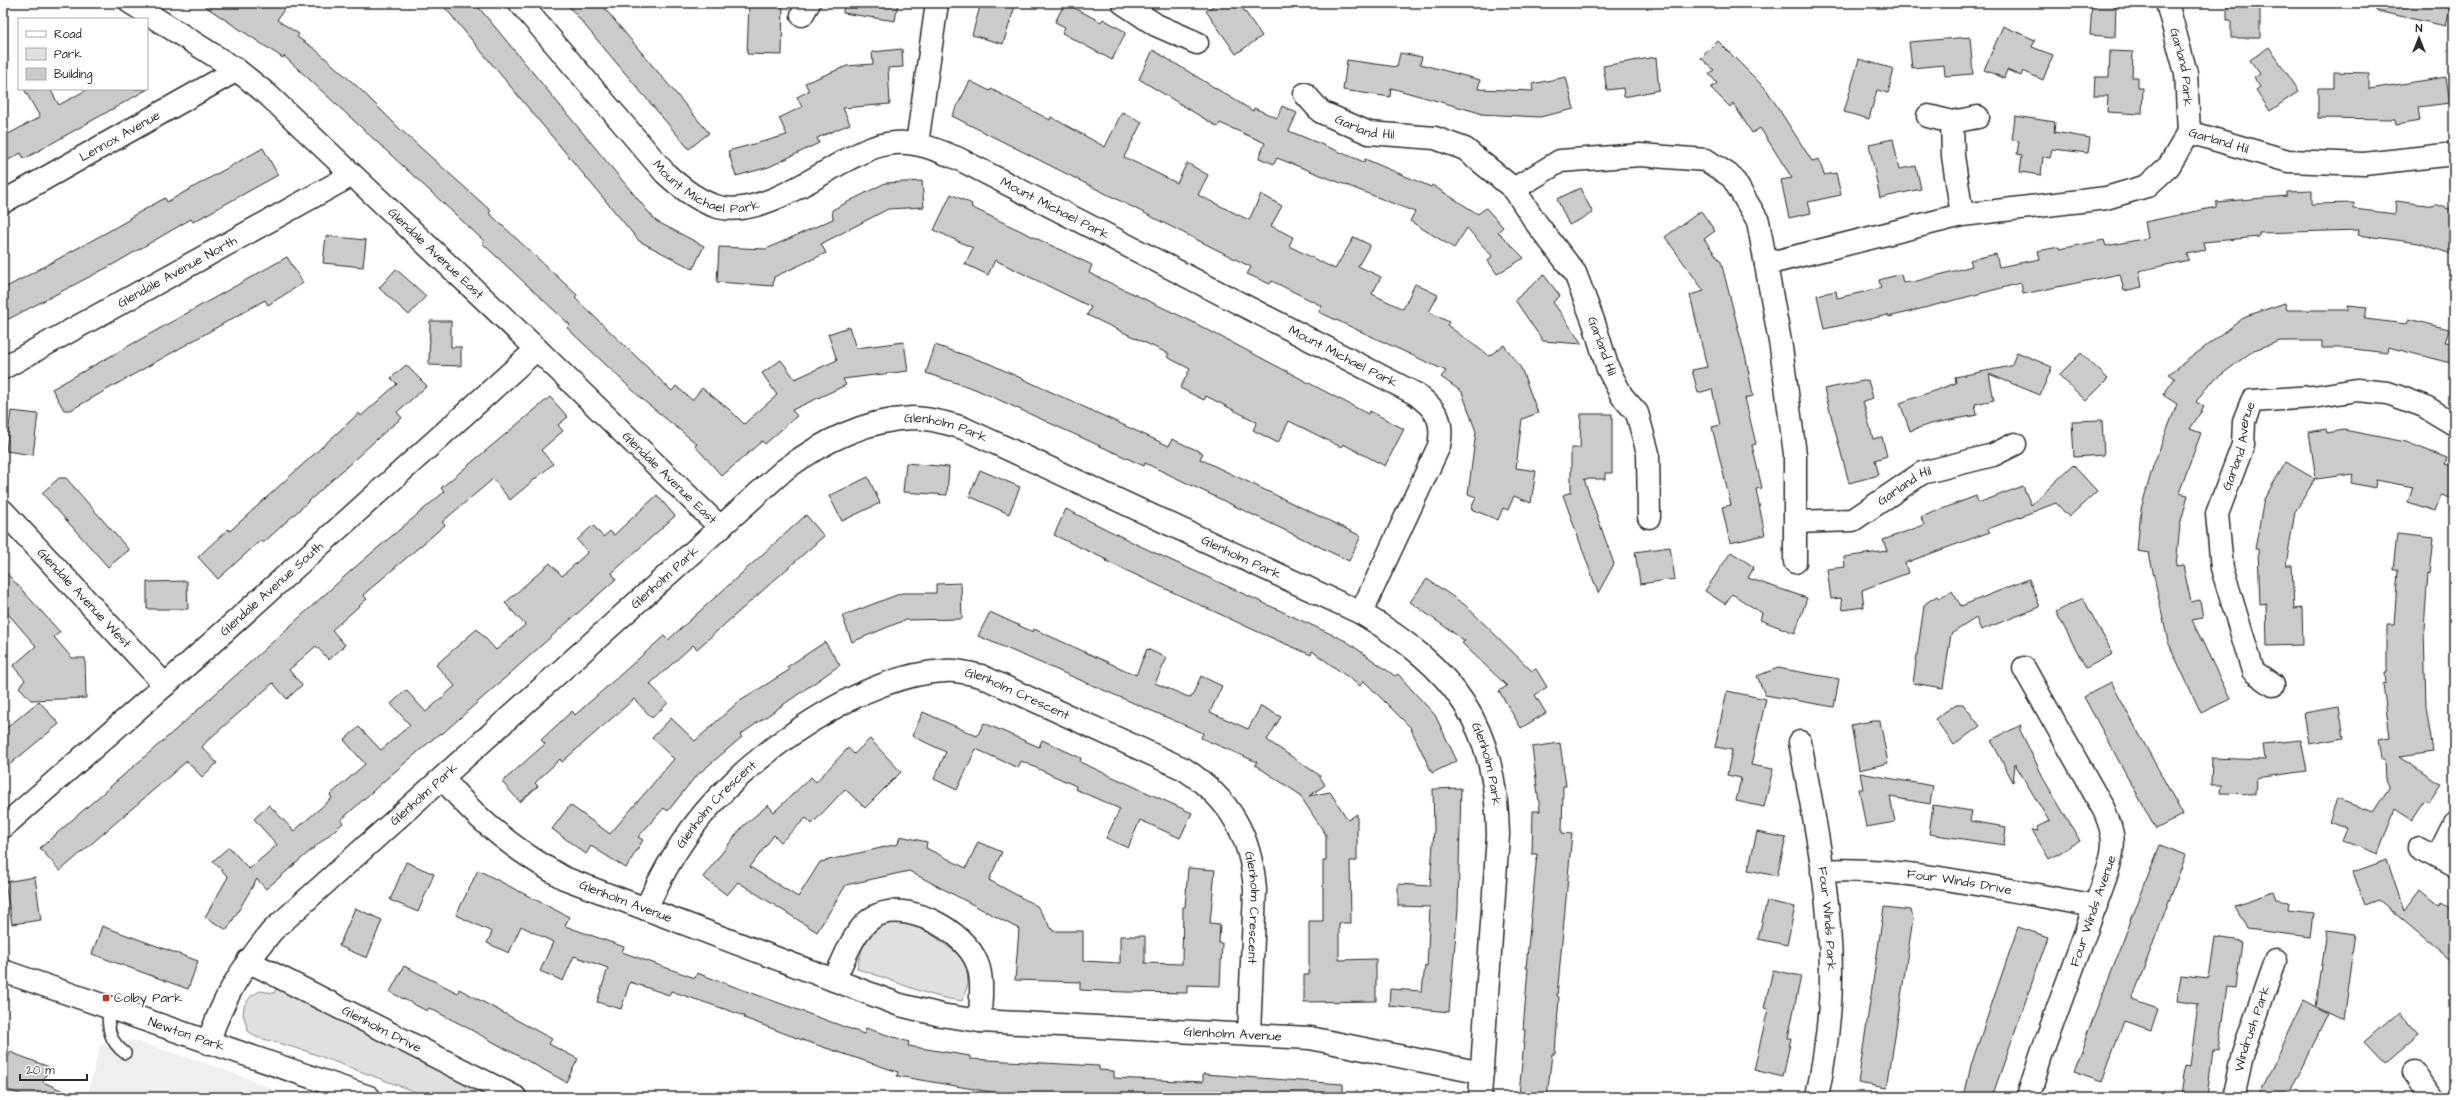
<svg xmlns="http://www.w3.org/2000/svg" width="2457" height="1100" font-family="'Architects Daughter',sans-serif">
	<rect width="100%" height="100%" fill="#fff"/>
	<filter id="ink" filterUnits="userSpaceOnUse"><feTurbulence type="fractalNoise" baseFrequency=".025" numOctaves="2"/><feDisplacementMap in="SourceGraphic" scale="8" xChannelSelector="R" yChannelSelector="G"/><feConvolveMatrix kernelMatrix="1 2 1 2 8 2 1 2 1" color-interpolation-filters="sRGB"/></filter>
	<g filter="url(#ink)">
		<path fill="#efefef" d="M132 1040 223 1069 293 1097H87L100 1045Z"/>
		<path fill="#e0e0e0" stroke="#868686" d="M885 922H915L966 960 968 984 962 1001C925 997 893 979 857 969 861 945 867 938 885 922Z
			M277 987 499 1097H429L306 1051 256 1037 248 1031 243 1014 244 1006 251 996 260 991 274 993Z"/>
		<path fill="#cbcbcb" stroke="#2b2b2b" d="M200 3H288L277 20 299 34 297 37 315 49 360 89 401 130 491 211 489 213 577 295 575 298 672 391 676 386 692 400 702 388 730 410 744 424 777 395 762 373 781 360 795 379 837 360 828 334 849 327 856 348 904 342 908 371 843 379 846 385 792 410 797 416 765 444 762 441 722 476 695 446 697 444 643 400 567 328 570 325 482 243 484 241 284 56 283 58Z
			M441 3H475L656 221 704 246 693 269 639 241Z
			M566 3H600L709 133 689 149Z
			M749 3H783L782 55 747 54Z
			M844 3H898L895 21 843 13Z
			M981 3H1016L1003 44 972 35Z
			M1065 3 1101 22 1103 19 1124 31 1125 34 1112 60 1062 33 1065 27 1055 22Z
			M1217 3H1239L1262 36 1236 54 1206 11Z
			M2092 3H2116L2115 37 2090 35Z
			M2227 3H2260V38H2231V20H2227Z
			M2377 3H2451L2446 26 2376 11Z
			M2003 26 2035 40 2032 47 2053 55 2043 80 2023 71 2021 76 2007 70 2004 78 1984 70Z
			M1970 37 1973 74 1945 76 1944 65 1912 68 1909 42Z
			M1718 41 1766 89 1812 161 1819 159 1824 175 1836 173 1841 195 1808 202 1811 213 1789 218 1781 180 1792 178 1760 128 1752 133 1733 103 1730 107 1711 88 1717 83 1709 74 1714 70 1701 58Z
			M2269 47 2299 91 2270 111 2256 90 2260 87 2254 78 2260 74 2250 60Z
			M902 49 903 67 888 68 890 104 843 108 850 124 817 138 819 143 769 167 736 176 728 151 787 135 779 118 802 107 797 97 809 91 805 83 847 66 873 64 872 52Z
			M1153 50 1253 111 1254 108 1277 118 1282 106 1297 113 1289 131 1364 162 1365 159 1431 187 1432 185 1478 214 1486 208 1503 227 1498 232 1524 258 1497 274 1488 261 1492 256 1467 228 1454 248 1410 221 1415 212 1277 158 1274 164 1259 158 1265 143 1220 123 1218 127 1139 79Z
			M2110 51 2133 52 2132 77H2138V88H2143L2142 114 2107 112 2108 96H2094L2095 77H2109Z
			M1400 53 1422 57 1420 64 1480 80 1478 89 1533 91 1532 84 1566 77 1574 109 1540 117 1480 114V113L1391 88 1390 97 1343 90 1347 60 1397 67Z
			M1656 57 1659 90 1624 97 1623 88 1607 90 1603 66Z
			M1859 59 1894 69 1888 93 1877 90 1869 119 1844 112Z
			M2334 72 2369 73V89L2446 77 2450 103 2418 107 2420 121 2396 125 2395 119 2318 118V88H2334Z
			M970 81 990 91 991 89 1050 120 1051 117 1105 147 1122 112 1142 122 1124 157 1177 183 1187 163 1208 175 1198 195 1249 220 1261 194 1282 206 1271 226 1293 237 1289 246 1335 269 1354 237 1370 245 1358 266 1381 277 1372 294 1403 309 1415 284 1438 295 1429 312 1449 322 1447 325 1489 356 1504 345 1521 368 1538 413 1522 419 1516 468 1536 471 1531 503 1514 496 1508 510 1503 508 1498 520 1471 509 1476 497 1468 494 1476 432 1462 392 1441 377 1446 371 1319 312 1322 306 1272 281 1270 284 1247 274 1251 267 952 116Z
			M24 89H50L59 105 88 89H148L24 159 21 153 3 163V137L40 117Z
			M2015 116 2055 122 2054 132 2090 138 2088 153 2052 149 2050 158 2043 157 2041 175 2020 172 2022 155 2017 154 2019 141 2012 140Z
			M1893 139 1899 169 1916 166 1921 189 1880 198 1869 144Z
			M263 148 278 175 193 222 191 219 114 264 3 322V289L109 231 130 219 129 218 165 198 167 202Z
			M922 181 924 207 888 209 821 244 826 253 774 277 773 286 717 282 719 247 766 249 833 219 832 210 885 183Z
			M1580 188 1593 213 1569 225 1557 199Z
			M2312 191V204L2354 203V209L2395 214 2396 201 2434 206 2435 204 2454 211V255L2419 243 2358 235 2359 230 2259 233V237L2203 242 2205 250 2187 254 2189 260 2139 271 2142 287 2124 291 2120 274 2023 294 2021 283 1889 317 1888 315 1824 329 1817 295 1836 291 1837 298 1881 288 1879 280 1901 274 1903 283 1917 281 1972 266 1970 260 1996 254 1999 267 2040 259 2038 251 2059 247 2060 249 2104 240 2106 246 2148 238 2145 222 2216 207V202L2287 196V192Z
			M951 194 972 204 971 207 1092 265 1089 273 1187 319 1368 414 1370 411 1404 429 1385 466 1343 444 1341 447 1289 421 1278 443 1253 430 1257 422 1206 396 1204 400 1180 388 1190 369 1167 357 1169 354 1087 315 1091 307 995 260 988 275 965 264 973 248 934 230Z
			M1701 211 1715 231 1704 239 1721 262 1746 359 1753 396 1745 398 1756 444 1752 445 1762 488 1756 489 1765 535 1730 543 1722 507 1731 505 1712 427 1720 425 1712 389 1698 393 1692 370 1707 367 1690 295 1704 291 1665 237Z
			M326 236 366 240 363 267 323 263Z
			M287 257 303 283 268 305 265 300 71 410H64L52 389Z
			M396 269 426 296 409 315 379 288Z
			M1544 275 1560 296 1553 302 1582 344 1543 341 1515 300Z
			M2285 303 2287 310H2348V305L2367 307 2365 319 2407 324 2409 319 2449 329 2445 342 2454 343V364L2388 347 2387 353 2346 348H2322V341H2280L2254 350 2208 385 2196 402 2204 407 2190 429 2201 433 2179 493 2188 495 2180 525 2176 566 2183 565 2191 602 2200 600 2203 618 2192 620 2230 699 2201 713 2168 642 2149 553 2137 551 2141 509 2153 466 2177 404 2163 395 2175 378 2169 374 2246 316Z
			M430 321H451V347H461V366L429 365Z
			M935 345 988 363 1169 446 1172 439 1203 453 1200 459 1361 536 1349 561 1145 463 1144 466 975 389 926 373Z
			M2017 352 2052 367 2040 395 1989 374 1994 400 1975 404 1977 415 1930 424 1910 431 1900 403 1956 383 1955 377 2011 366Z
			M2081 353 2108 379 2086 401 2059 375Z
			M406 365 427 386 397 412 402 418 388 429 263 543 261 540 218 579 198 557 228 529 230 531 359 413 361 416 397 384 391 378Z
			M1868 380 1873 398 1863 401 1873 439 1882 437 1887 456 1875 460 1879 475 1849 483 1824 389Z
			M550 397 568 417 558 425 563 431 541 450 553 464 510 500 493 479 442 522 445 525 363 595 367 599 332 630 345 645 329 660 316 646 289 670 302 685 287 699 273 683 207 741 202 747 217 763 202 777 187 761 60 871 40 848 181 725 354 568 444 492 441 488Z
			M11 411 38 414 33 455 6 451Z
			M1581 414H1612V473H1605V479H1584L1614 564 1598 593 1563 495 1571 492V448H1580Z
			M2102 420 2104 455 2074 457 2072 421Z
			M2326 429 2327 433 2344 430 2406 442 2447 458 2445 464 2454 467V499L2441 495 2435 511 2408 502 2413 487 2376 480 2375 488 2351 483 2353 474 2316 479 2309 432Z
			M2286 462 2315 479 2295 512 2286 565H2292L2294 609 2302 608 2303 645 2267 646 2266 603 2260 604 2258 549H2255L2264 499Z
			M906 463 949 467 947 495 903 492Z
			M2073 465 2097 491 2069 517 2056 503 1988 529 1990 532 1905 563 1908 573 1862 590 1864 607 1843 610 1841 598 1831 599 1827 569 1845 567 1844 557 1887 551 1883 540 1924 525 1921 517 1976 496 1978 503 2023 486 2031 505Z
			M980 470 1020 487 1009 514 969 496Z
			M868 477 880 503 842 521 829 496Z
			M59 478H66L129 550 108 567 42 493Z
			M657 495 675 516 612 573 616 579 442 734 440 733 384 781 341 820 343 823 266 889 257 879 227 930 205 917 228 877 213 861 229 847 249 869 277 845 254 819 269 805 294 831 332 798 330 795 365 764 344 740 359 727 381 750 410 725 391 704 406 690 426 712 455 686 436 665 454 649 477 629 496 650 525 625 505 603 550 563 562 576 588 552 577 540 593 525 603 537 610 531 614 535Z
			M1066 509 1138 545 1346 641 1395 676 1398 674 1412 690 1435 715 1457 761 1432 773 1410 727 1364 681 1360 686 1312 651 1311 655 1256 631 1106 561 1107 560 1054 535Z
			M806 515 824 536 697 649 693 645 650 684 668 703 652 718 634 699 562 762 560 759 535 783 538 786 520 802 502 782 545 744 541 740 572 711 575 715 664 636 668 640Z
			M2397 534 2434 538 2430 574 2428 573 2424 629 2426 707 2433 752 2399 757 2441 784 2429 802 2425 800 2412 820 2395 809 2378 854 2342 840 2347 828 2329 821 2337 799 2373 812 2389 788 2385 780 2384 759H2381L2378 739 2390 737 2383 685 2386 684 2385 673H2387V625H2394L2398 570H2393Z
			M1670 547 1675 579 1640 584 1635 552Z
			M1731 552 1754 567 1748 578 1807 598 1795 633 1760 620 1762 613 1732 594 1725 604 1705 591Z
			M3 569 60 632 54 637 72 658H85L86 698 31 700 19 687 25 680 13 666 36 646 3 608Z
			M1427 579 1465 605 1532 671 1536 669 1547 687 1535 695 1546 713 1521 728 1499 691 1507 686 1462 643 1465 641 1410 602Z
			M2029 579 2040 607 1981 630 1976 618 1951 634 1943 688 1913 683 1924 606 1926 603 1937 596 1939 598 1952 591 1961 606Z
			M187 581 188 609H147V582Z
			M961 583 962 619 905 620 852 642 842 616 902 593H936V584Z
			M2083 598 2113 654 2086 668 2056 612Z
			M990 612 1033 632 1034 629 1136 675 1147 649 1167 658 1155 683 1191 698 1201 676 1222 686 1210 712 1248 729 1261 706 1281 717 1267 740 1319 775 1325 785 1309 796 1330 792 1348 820 1357 814V861H1350L1351 923H1339V960L1376 959V1001L1304 1002V975H1309V921H1323V861H1326V835L1299 794 1255 765 1257 762 1201 738 1203 733 978 636Z
			M825 642 840 665 740 735 742 737 695 777 668 811 664 808 638 837 643 840 626 868 591 846 586 854 552 829 570 805 610 834 674 759 652 738 671 718 695 741 737 703 789 670 787 667Z
			M1778 668 1839 679 1834 707 1765 695 1757 676Z
			M2111 682 2183 815 2156 829 2084 697Z
			M1727 691 1766 699 1751 765 1773 769 1764 807 1736 801 1741 778 1727 775 1732 750 1715 747Z
			M39 701 59 724 3 770V731Z
			M1956 704H1963L1980 726 1954 745 1935 719Z
			M2339 707 2344 738 2309 744 2304 713Z
			M923 712 977 736 984 723 1039 747 1042 740 1081 758 1080 762 1192 813 1180 838 1140 820 1128 848 1106 838 1120 809 1075 789 1076 786 1021 761 1018 768 976 749 957 790 934 779 946 752 912 736Z
			M1872 721H1880L1888 763 1859 770 1851 725Z
			M2021 725 2020 730 2046 783 2080 841 2049 859 2032 830 2039 831 2037 827 2049 821 2015 764 2013 782 1991 740Z
			M870 739 901 772 865 808 845 789 812 824 806 818 781 842 774 835 750 867 798 897 820 862 898 844 900 836 927 842 926 848 966 868 978 842 1002 852 989 880 1037 906 1053 931H1083V961L1120 963V936H1145V963L1182 964 1183 907H1185L1188 868 1215 870 1210 923 1220 924 1219 943H1222L1220 986 1187 985V993L1125 992 1080 990V982L1015 980 1019 929 909 871 846 885 817 932 738 882 727 895 703 877 743 826 768 805 774 812 811 777 816 782 848 748 854 754Z
			M2301 740 2307 771 2256 778 2255 794 2220 793 2221 785H2211L2212 758 2265 760 2263 744Z
			M1560 743 1566 786H1563L1562 833 1572 834 1557 996 1559 997 1555 1054H1552L1547 1097H1535L1519 1095 1525 1030H1523L1528 968H1526L1537 854H1532L1533 811H1540L1532 747Z
			M1860 773 1933 786 1930 804 1890 797 1895 822 1866 827 1859 789H1863Z
			M1461 788 1458 909 1449 1012 1389 1006 1390 989 1422 991 1425 966 1427 967 1430 907 1398 906V884L1430 886 1434 829 1433 789Z
			M1933 805 1972 811 1970 821 2006 827 2004 845 1929 834Z
			M1757 832 1786 838 1777 876 1748 870Z
			M2160 845 2186 855 2132 1000 2158 1009 2151 1030 2124 1021 2102 1081 2073 1071Z
			M2387 860 2404 911 2421 889 2440 905 2442 902 2454 911V963L2379 900 2365 905 2353 872Z
			M406 862 434 874 418 912 390 900Z
			M478 870 569 917 565 926 624 947 622 952 695 978 697 973 864 1034 866 1028 909 1042 908 1046 970 1056V1059L1099 1066V1070L1114 1071V1078L1203 1082V1074L1343 1084V1097H1042L991 1092 897 1076 898 1072 802 1040 744 1018 745 1016 671 991 669 995 630 982 621 1009 597 1002 608 968 574 956 563 981 540 971 553 942 521 926 509 953 487 943 492 932 456 915Z
			M35 877 41 920 12 924 5 882Z
			M2273 892 2276 900 2289 902 2288 910 2313 913 2310 937 2247 929 2235 905Z
			M1767 901 1795 907 1787 945 1758 939Z
			M1884 907 1911 910 1913 919 1887 1088 1858 1083Z
			M355 908 382 920 367 958 339 946Z
			M102 926 198 961 188 989 92 954Z
			M2018 927 2048 937 1992 1097H1964L1971 1065Z
			M2327 930 2355 934 2343 1020 2316 1007Z
			M2215 937 2242 941 2236 988 2227 987 2218 1050 2213 1049 2207 1097H2181L2185 1065 2190 1066 2198 1004 2177 1001 2181 975 2209 978Z
			M404 966 458 993 459 989 552 1039 549 1044 578 1059 566 1082 464 1026 429 1008 427 1011 390 992Z
			M1773 970 1801 976 1788 1038H1791L1783 1077 1754 1070 1768 1009 1764 1008Z
			M2304 1001 2328 1014 2288 1097H2258Z
			M2399 1012 2419 1034 2384 1064 2364 1043Z
			M10 1052 49 1067 43 1082 77 1097H27L3 1088V1070Z"/>
		<g fill="none" stroke-linecap="round" stroke-linejoin="round">
			<g stroke="#2b2b2b" stroke-width="14">
				<path id="service" d="M108 1009C108 1029 109 1041 125 1053"/>
			</g>
			<g stroke="#2b2b2b" stroke-width="25">
				<g id="minor">
					<path id="s1" d="M131 3 237 70 267 94 537 349 721 528"/>
					<path id="s2" d="M520 3 665 173C680 187 696 200 715 206 752 219 808 182 839 164 856 155 875 144 895 143 918 141 939 151 959 159L1416 394C1437 410 1444 420 1439 446L1361 613"/>
					<path d="M1123 3 1156 25 1197 43"/>
					<path id="s3" d="M2167 3 2186 73 2189 132"/>
					<path d="M802 15 809 3"/>
					<path id="s4" d="M1305 94 1321 112 1369 133 1435 138 1465 149 1514 189"/>
					<path d="M1928 116 1952 122 1978 117"/>
					<path d="M1952 122 1953 156 1962 215"/>
					<path id="s5" d="M2189 132 2288 161 2364 164 2454 154"/>
					<path d="M917 144 937 3"/>
					<path id="s6" d="M3 202 237 70"/>
					<path d="M1766 264 1962 215 2106 198 2147 186 2169 166 2189 132"/>
					<path id="s7" d="M3 368 352 175"/>
					<path id="s8" d="M3 511 165 685"/>
					<path d="M1649 517 1648 453 1637 413 1622 396 1608 369 1594 323 1575 273 1537 224 1514 189 1560 161 1640 155 1706 160 1732 177 1758 221 1781 347 1795 454V562"/>
					<path id="s9" d="M1797 522 1853 520 1922 473 1993 455 2015 444"/>
					<path d="M2024 668 2104 810C2116 837 2115 848 2106 876L2041 1055 2028 1097"/>
					<path id="s10" d="M2273 685 2253 671 2222 568 2217 514 2243 445 2244 421 2252 401 2313 397 2357 390 2388 393 2424 406 2454 424"/>
					<path id="s11" d="M1800 742C1814 818 1831 896 1831 974 1831 1015 1825 1057 1817 1097"/>
					<path id="s12" d="M443 778C476 820 517 852 564 878L900 1005 941 1015 980 1021 1310 1038 1482 1073"/>
					<path id="s13" d="M3 827 165 685 537 349"/>
					<path d="M2419 848 2454 866"/>
					<path d="M2437 857 2454 823"/>
					<path id="s14" d="M1822 871C1909 866 2009 891 2096 906"/>
					<path id="s15" d="M646 909C661 875 680 842 704 813 756 751 862 675 945 671 957 670 969 673 981 676L1184 769C1230 799 1251 835 1255 890L1249 1034"/>
					<path id="s16" d="M248 961 515 1097"/>
					<path d="M834 980C844 960 853 931 872 918 904 897 965 931 977 963 984 980 980 1002 980 1021"/>
					<path id="s17" d="M208 1043C224 996 241 969 272 931L784 470C822 442 864 420 912 418 930 418 947 423 963 428L1361 613C1455 669 1496 724 1498 835L1480 1097"/>
					<path d="M2414 1072 2431 1097"/>
					<path id="s18" d="M2233 1097 2243 1053 2275 961"/>
				</g>
			</g>
			<g stroke="#2b2b2b" stroke-width="25">
				<g id="tertiary">
					<path id="s19" d="M3 971 369 1097"/>
				</g>
			</g>
			<use href="#service" stroke="#fff" stroke-width="11"/>
			<use href="#minor" stroke="#fff" stroke-width="22"/>
			<use href="#tertiary" stroke="#fff" stroke-width="22"/>
		</g>
	</g>
	<rect fill="#c8321e" stroke="#fff" stroke-width="1.5" x="102" y="994" width="8" height="8" rx="2"/>
	<g text-anchor="middle" dominant-baseline="central" stroke-width="4" stroke-linejoin="round" paint-order="stroke">
		<g font-size="13" fill="#2b2b2b" stroke="#fff">
			<text stroke="none"><textPath href="#s3" startOffset="66">Garland Park</textPath></text>
			<text stroke="none"><textPath href="#s4" startOffset="71">Garland Hil</textPath></text>
			<text stroke="none"><textPath href="#s6" startOffset="134">Lennox Avenue</textPath></text>
			<text stroke="none"><textPath href="#s5" startOffset="31">Garland Hil</textPath></text>
			<text stroke="none"><textPath href="#s2" startOffset="269">Mount Michael Park</textPath></text>
			<text stroke="none"><textPath href="#s2" startOffset="653">Mount Michael Park</textPath></text>
			<text stroke="none"><textPath href="#s1" startOffset="396">Glendale Avenue East</textPath></text>
			<text stroke="none"><textPath href="#s7" startOffset="199">Glendale Avenue North</textPath></text>
			<text transform="translate(1602 346) rotate(70)">Garland Hil</text>
			<text stroke="none"><textPath href="#s2" startOffset="977">Mount Michael Park</textPath></text>
			<text stroke="none"><textPath href="#s17" startOffset="994">Glenholm Park</textPath></text>
			<text stroke="none"><textPath href="#s10" startOffset="258">Garland Avenue</textPath></text>
			<text stroke="none"><textPath href="#s1" startOffset="720">Glendale Avenue East</textPath></text>
			<text stroke="none"><textPath href="#s9" startOffset="118">Garland Hil</textPath></text>
			<text stroke="none"><textPath href="#s17" startOffset="1318">Glenholm Park</textPath></text>
			<text stroke="none"><textPath href="#s17" startOffset="658">Glenholm Park</textPath></text>
			<text stroke="none"><textPath href="#s13" startOffset="359">Glendale Avenue South</textPath></text>
			<text stroke="none"><textPath href="#s8" startOffset="119">Glendale Avenue West</textPath></text>
			<text stroke="none"><textPath href="#s15" startOffset="475">Glenholm Crescent</textPath></text>
			<text stroke="none"><textPath href="#s17" startOffset="1654">Glenholm Park</textPath></text>
			<text stroke="none"><textPath href="#s17" startOffset="334">Glenholm Park</textPath></text>
			<text stroke="none"><textPath href="#s15" startOffset="127">Glenholm Crescent</textPath></text>
			<text stroke="none"><textPath href="#s14" startOffset="138">Four Winds Drive</textPath></text>
			<text stroke="none"><textPath href="#s12" startOffset="224">Glenholm Avenue</textPath></text>
			<text stroke="none"><textPath href="#s15" startOffset="822">Glenholm Crescent</textPath></text>
			<text transform="translate(2093 911) rotate(-71)">Four Winds Avenue</text>
			<text stroke="none"><textPath href="#s11" startOffset="179">Four Winds Park</textPath></text>
			<text stroke="none"><textPath href="#s16" startOffset="150">Glenholm Drive</textPath></text>
			<text stroke="none"><textPath href="#s18" startOffset="71">Windrush Park</textPath></text>
			<text stroke="none"><textPath href="#s12" startOffset="852">Glenholm Avenue</textPath></text>
			<text stroke="none"><textPath href="#s19" startOffset="194">Newton Park</textPath></text>
		</g>
		<g font-size="13" fill="#2b2b2b" stroke="#fff" text-anchor="start">
			<text x="114" y="998">Colby Park</text>
		</g>
	</g>
	<rect width="2457" height="1100" fill="none" stroke="#fff" stroke-width="16"/>
	<rect x="8" y="8" width="2441" height="1084" fill="none" stroke="#2b2b2b" stroke-width="1.5" filter="url(#ink)"/>
	<rect x="18" y="18" width="130" height="72" fill="#ffffff" stroke="#aaaaaa"/>
	<rect x="26" y="31" width="20" height="6" fill="#ffffff" stroke="#aaaaaa"/>
	<text x="54" y="38" font-size="12" fill="#2b2b2b">Road</text>
	<rect x="26" y="48" width="20" height="12" fill="#e0e0e0" stroke="#aaaaaa"/>
	<text x="54" y="58" font-size="12" fill="#2b2b2b">Park</text>
	<rect x="26" y="68" width="20" height="12" fill="#cbcbcb" stroke="#aaaaaa"/>
	<text x="54" y="78" font-size="12" fill="#2b2b2b">Building</text>
	<g transform="translate(2419 38)" stroke="#ffffff" stroke-width="3" paint-order="stroke">
	<path d="M0-3L7 15L0 10L-7 15Z" fill="#2b2b2b"/>
	<text y="-6" font-size="11" font-weight="bold" text-anchor="middle" fill="#2b2b2b">N</text>
	</g>
	<path d="M20 1074v6h67v-6" fill="none" stroke="#2b2b2b" stroke-width="2"/>
	<text x="26" y="1074" font-size="12" fill="#2b2b2b" stroke="#ffffff" stroke-width="3" paint-order="stroke">20 m</text>
</svg>
